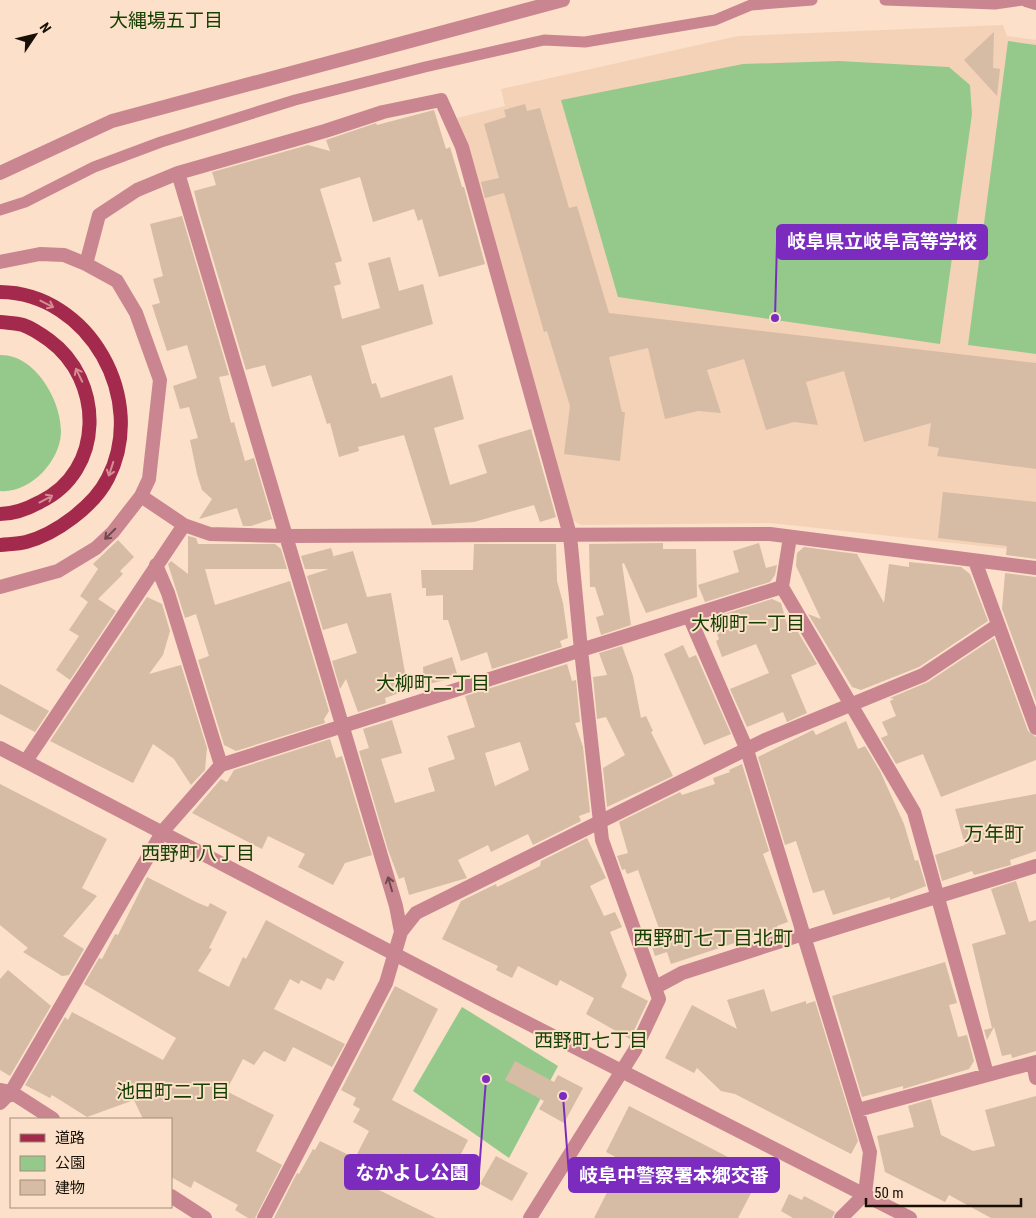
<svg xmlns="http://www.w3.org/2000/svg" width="1036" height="1218" font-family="'Roboto Condensed','Noto Sans JP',sans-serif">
	<rect width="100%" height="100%" fill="#fce0c9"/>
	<path fill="#f4d2b7" d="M1003 25 1007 36 1036 40V552L771 523 581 525 571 519 457 118 505 106 501 89 738 36Z"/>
	<path fill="#95c98c" d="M1008 41 1036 45V354L968 345Z
		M839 61 949 67 970 85 972 114 940 344 618 297 561 100 743 64Z
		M0 355C35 354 62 401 61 433 60 461 30 494 0 491Z
		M462 1007 558 1066 509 1158 413 1091Z"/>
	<path fill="#d6bba5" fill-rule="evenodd" d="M994 32 993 68 1000 69 997 96 964 60Z
		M525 104 527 111 540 108 569 208 577 206 609 313 1036 363V469L937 456 939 448 928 446 931 423 864 442 844 371 806 382 818 425 794 422 766 430 744 359 707 370 721 413 698 411 665 419 648 348 609 357 622 412H625L620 461 564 454 570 406 547 331 544 332 504 193 485 198 481 182 499 178 484 124 506 117 504 110Z
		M434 110 446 149 450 147 462 187H464L485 264 439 277 422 219 418 221 414 209 373 222 360 177 320 189 342 261 335 263 341 284 334 286 342 319 380 308 368 263 390 257 399 291 423 284 433 324 361 346 372 384 376 383 381 398 452 375 464 419 434 428 450 485 487 473 478 445 531 429 556 517 540 522 534 505 474 522 432 525 404 435 358 447 359 451 339 457 330 423 327 424 311 375 272 387 265 365 246 370 199 212 194 191 216 185 212 172 308 145 330 151 326 140 376 123 377 125Z
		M182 216 229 375 219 377 231 423 234 422 245 461 254 458 272 519 251 526H243L237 508 199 519 212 499 202 490 197 474 190 440 198 438 189 407 180 409 173 386 197 378 187 345 167 351 152 305 160 303 153 279 163 276 150 224Z
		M943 492 1036 502V559L1006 555 1007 546 938 538Z
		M188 536 196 538 198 544H275L281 549 287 569H205L215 605 290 581 329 711 324 719 325 723 236 751 224 745 198 660 209 656 196 614 185 618 168 564 171 561 188 574Z
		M118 540 134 557 120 571 123 574 98 599 116 611 70 680 56 670 79 636 69 630 88 602 80 596 98 569 93 564Z
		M663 543V549H696L697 597 646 613 624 563 622 564 631 625 601 635 596 617 604 615 595 587H590L589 544Z
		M759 543 766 568 777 565 775 575 770 582 705 602 698 585 739 572 733 551Z
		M474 544H556L557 581 563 603 568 638 560 641 562 647 492 669 487 652 461 661 448 620H443V595L426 596V588H422L421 570H473Z
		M804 547 857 554 884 603 889 564 909 567V562L961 567 970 574 988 621 919 667 861 690 852 687 808 614 821 619 796 566 797 553Z
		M331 548 335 561 334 556 353 551 367 597 391 593 408 690 385 698 386 703 358 712 346 679 340 689 332 661 357 653 347 623 323 630 307 576 329 569H305L301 556Z
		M1005 573 1036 577V702L1002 609Z
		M147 597 162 604 170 631 163 655 149 674 181 665 207 748 205 770 191 785 174 759 153 744 133 783 50 741Z
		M772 599 781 603 788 628 789 617 817 664 791 675 807 713 787 722 783 712 747 727 730 689 769 673 756 644 722 657 716 641 719 639 711 618Z
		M994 638 1028 731 1036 737V760L941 797 923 754 896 764 881 738 888 735 882 722 896 716 890 701 894 699 890 698 928 682Z
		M683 645 689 658 696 655 731 734 704 745 664 654Z
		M622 646 633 676 641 718 646 716 653 731 651 732 673 776 607 807 603 768 625 755 606 717 597 719 593 677 607 675 599 653Z
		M452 657 458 677 424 685 423 667Z
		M567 664 572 681 576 680 580 722 575 723 583 747 590 812 579 816 581 821 533 845 528 834 491 852 488 845 458 860 467 878 409 895 404 877 399 879 388 850 359 751 369 748 363 729 392 720 402 753 381 759 395 803 435 791 428 768 455 759 447 736 475 727 465 696ZM520 742 529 770 495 786 485 753Z
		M0 684 49 711 35 732 0 714Z
		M846 721 858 749 865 746 880 771 904 824 915 861 918 860 926 886 890 900V897L833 915 824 890 813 893 796 841 785 845 758 757 813 730 816 735Z
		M330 739 336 758 342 756 372 855 345 863 333 885 298 867 305 854 268 836 262 849 192 813 221 779 227 782 234 770Z
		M742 764 769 851 763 854 788 922 777 926V929L671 964 667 952 655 956 649 938 661 934 638 870 627 874 625 869 622 870 617 856 628 853 619 822 680 792 682 795 715 784 713 778 730 772 729 770Z
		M0 784 107 839 82 888 97 896 63 936 84 949 69 975 62 976 23 952 28 948 0 925Z
		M1036 794V851L1010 860 1011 865 974 875 972 871 942 881 935 855 965 845 955 809Z
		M587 838 606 878 590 886 604 916 615 912 622 927 610 932 627 975 621 987 648 1001 630 1039 586 1014 594 998 560 980 557 986 518 966 512 978 496 970 498 966 442 939 461 901 496 884 497 887 540 866 541 861Z
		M147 877 198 903 208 907 210 903 227 912 209 948 212 949 198 971 229 987 243 957 246 959 266 920 344 962 334 981 327 978 321 990 301 980 299 984 290 979 274 1009 345 1044 332 1067 293 1047 285 1062 264 1051 254 1065 243 1059 226 1091 274 1115 256 1151 282 1165 255 1218H248L235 1210 238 1205 194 1181 191 1188 171 1177V1119H143L134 1100 87 1117 52 1095 50 1098 25 1085 65 1017 68 1020 72 1012 163 1060 176 1038 84 984 99 958 102 959 115 934 118 935Z
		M1016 881 1029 922 1036 920V1051L1012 1058 1011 1054 1002 1056 994 1027 987 1040 984 1030 992 1028 972 944 1006 934 991 889Z
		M945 962 957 1003 949 1005 958 1037 967 1035 974 1061 969 1069 903 1089V1086L862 1097 832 996Z
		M8 970 51 1006 10 1076 0 1070V979Z
		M395 986 438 1009 392 1100 468 1140 452 1172 434 1163 433 1166 411 1154 408 1160 397 1154 379 1190 436 1218H274L297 1173 299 1174 313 1149 315 1150 320 1141 355 1158 369 1131 353 1122 360 1109 353 1105 356 1098 341 1090Z
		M764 989 771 1012 806 1001V1004L815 1001 858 1141 851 1154 735 1094 721 1091 697 1068 694 1073 665 1058 692 1005 737 1029 727 1000Z
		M515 1061 554 1082 558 1075 583 1088 564 1123 539 1109 544 1101 505 1080Z
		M1036 1096V1218H991L949 1195 945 1202 885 1172 877 1136 914 1127 908 1106 931 1099 941 1135 973 1151 995 1146 985 1110Z
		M629 1106 761 1174 738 1218H594L623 1161 606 1152Z
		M496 1156 528 1173 512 1201 480 1184Z
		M789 1194 802 1200 804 1196 835 1212 832 1218H793L781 1211Z"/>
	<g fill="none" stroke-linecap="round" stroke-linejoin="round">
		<path stroke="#c98691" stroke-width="11" d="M885 0 995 4 1023 0
			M0 210 25 202 94 167 161 142 295 100 425 67 544 40 585 42 715 20 751 5 812 0"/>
		<path stroke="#c98691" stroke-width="14" d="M1026 0 1036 3
			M0 173 112 121 563 0
			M178 173 396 906 401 932
			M0 262 40 254 64 255 86 264 117 281 136 313 160 380 149 479 141 496 113 532 96 548 58 571 0 587
			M141 496 184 525 210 534 286 536 770 534 1036 568
			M790 537 782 587 914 812 987 1074
			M975 561 1036 728
			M156 565 168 593 221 765
			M689 616 747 750 870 1152 865 1194 841 1218
			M26 761 184 525
			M804 938 1036 866
			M656 987 682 973 803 934
			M1033 1063 1036 1078
			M1 1090 11 1092 53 1119
			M0 1103 11 1092 163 831 221 765 581 650 570 535 462 147 441 100 383 112 325 131 178 173 137 190 99 215 86 264
			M858 1110 1036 1062
			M171 1196 205 1218
			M264 1218 386 983 401 932 416 913 765 740 923 675 998 625
			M530 1218 635 1050 659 999 602 840 581 650 782 587"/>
		<path stroke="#c98691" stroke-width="14" d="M0 748 494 1006 910 1218"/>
		<path stroke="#a32a4c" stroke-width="14" d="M0 292C90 293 148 400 108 478 94 506 56 534 26 542 18 544 9 544 0 545
			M0 322C7 323 16 323 23 325 32 328 42 335 49 340 104 380 105 471 40 502 29 508 13 514 0 514"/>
	</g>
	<defs><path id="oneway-shaft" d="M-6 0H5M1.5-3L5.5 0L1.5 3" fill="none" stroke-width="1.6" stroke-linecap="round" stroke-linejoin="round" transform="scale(1.25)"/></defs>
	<g stroke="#d48e91">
		<use href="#oneway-shaft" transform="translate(47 304) rotate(27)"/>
		<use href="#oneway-shaft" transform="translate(79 375) rotate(-116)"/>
		<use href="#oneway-shaft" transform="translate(111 469) rotate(108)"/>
		<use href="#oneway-shaft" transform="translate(46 499) rotate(-28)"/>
	</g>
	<g stroke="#704a4c">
		<use href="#oneway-shaft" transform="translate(110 534) rotate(135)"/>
		<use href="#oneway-shaft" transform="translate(390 884) rotate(-106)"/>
	</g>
	<g text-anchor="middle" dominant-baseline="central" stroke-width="4" stroke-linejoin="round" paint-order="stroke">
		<g font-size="19" fill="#153f00" stroke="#fce0c9">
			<text x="166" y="20">大縄場五丁目</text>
			<text x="748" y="623">大柳町一丁目</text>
			<text x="433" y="683">大柳町二丁目</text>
			<text x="198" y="853">西野町八丁目</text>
			<text x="591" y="1040">西野町七丁目</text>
			<text x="173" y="1091">池田町二丁目</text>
		</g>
		<g font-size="20" fill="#153f00" stroke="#fce0c9">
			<text x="994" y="834">万年町</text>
			<text x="713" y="938">西野町七丁目北町</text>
		</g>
	</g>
	<path fill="none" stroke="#7b2cbf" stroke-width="2" d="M775 318L777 242M486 1079L479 1172M563 1096L569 1175"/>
	<g fill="#7b2cbf" stroke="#fce0c9" stroke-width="2">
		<circle cx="775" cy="318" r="5"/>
		<circle cx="486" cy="1079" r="5"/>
		<circle cx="563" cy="1096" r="5"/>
	</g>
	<g fill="#7b2cbf" stroke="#7b2cbf" stroke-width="2">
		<rect x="777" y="225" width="210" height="34" rx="5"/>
		<rect x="345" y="1155" width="134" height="34" rx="5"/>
		<rect x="569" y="1158" width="210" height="34" rx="5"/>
	</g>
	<g font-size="19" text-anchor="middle" font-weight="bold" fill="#fff">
		<text x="882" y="248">岐阜県立岐阜高等学校</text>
		<text x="412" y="1179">なかよし公園</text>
		<text x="674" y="1182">岐阜中警察署本郷交番</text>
	</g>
	<rect x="10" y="1118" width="162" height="90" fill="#fce0c9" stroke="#a18c7b"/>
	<rect x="20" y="1134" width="25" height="8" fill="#a32a4c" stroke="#a18c7b"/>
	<text x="55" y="1143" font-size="15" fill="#180f07">道路</text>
	<rect x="20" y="1156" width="25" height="15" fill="#95c98c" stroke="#a18c7b"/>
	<text x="55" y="1168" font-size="15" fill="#180f07">公園</text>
	<rect x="20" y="1180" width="25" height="15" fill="#d6bba5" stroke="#a18c7b"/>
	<text x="55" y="1193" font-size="15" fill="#180f07">建物</text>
	<g transform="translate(35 35) rotate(55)" stroke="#fce0c9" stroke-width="4" paint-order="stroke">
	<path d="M0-4L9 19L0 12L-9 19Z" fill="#180f07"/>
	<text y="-8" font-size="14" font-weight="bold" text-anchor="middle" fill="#180f07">N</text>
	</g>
	<path d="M866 1198v8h155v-8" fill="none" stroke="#180f07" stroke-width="2.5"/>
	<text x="874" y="1198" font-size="15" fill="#180f07" stroke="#fce0c9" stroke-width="4" paint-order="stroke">50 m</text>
</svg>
